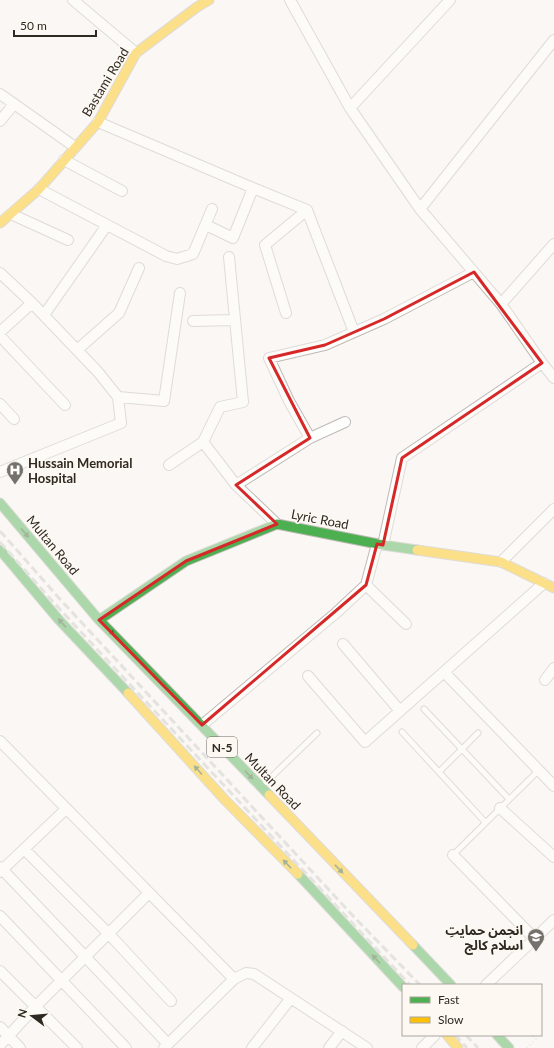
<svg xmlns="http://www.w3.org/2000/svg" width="554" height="1048" font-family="Lato,'Noto Sans Arabic',sans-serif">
	<rect width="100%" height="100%" fill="#faf7f4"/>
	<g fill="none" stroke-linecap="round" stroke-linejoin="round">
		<g stroke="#bfbab6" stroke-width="7">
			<path id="lane" d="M424 709 509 799
				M402 732 485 822
				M439 772 478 733
				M263 785 317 733
				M453 855 539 770"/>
		</g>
		<g stroke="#bfbab6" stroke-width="12">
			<path id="street" d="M73 0 136 53
				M290 0 350 108 420 209 501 304 542 363 554 378
				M0 94 75 147
				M350 108 450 0
				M0 121 14 104
				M98 122 253 188 307 210 354 332
				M64 160 122 191
				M39 189 166 256 177 259 193 254 212 209
				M420 209 554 40
				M11 214 68 240
				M206 225 233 238 253 188
				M0 273 32 303 98 372 118 397 121 423 0 472
				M501 304 554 244
				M286 313 265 245 307 210
				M44 315 107 225
				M193 321 235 320
				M0 332 32 303
				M0 336 65 405
				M77 350 119 313 139 268
				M118 397 164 401 180 293
				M0 404 14 419
				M310 438 289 401 269 358 325 345 384 319 474 272
				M203 442 236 485 277 524
				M169 465 203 442 220 407 243 402 229 257
				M236 485 310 438 345 422
				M383 545 402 458 542 363
				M501 562 554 509
				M366 585 406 624
				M343 644 400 711
				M444 672 554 786
				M308 676 365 742 544 583
				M545 680 554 668
				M202 725 336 613 366 585 377 544
				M0 741 234 979
				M500 808 554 857
				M24 849 109 934 171 1001
				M453 855 534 938
				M0 867 168 1044
				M0 872 66 809
				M0 916 126 1048
				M0 971 77 1048
				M486 985 554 920
				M0 1027 20 1048
				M0 1045 36 1006 149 893
				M164 1048 234 979 246 973 254 974 367 1048
				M252 1048 291 998
				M329 1048 342 1031
				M422 1048 435 1035"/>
		</g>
		<g stroke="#bfbab6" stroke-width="11">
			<path id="fast" d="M0 503 99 620 269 795
				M0 550 59 620 128 693
				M99 620 186 561 277 524 383 545 417 550
				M298 874 403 987
				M413 945 451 985
				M497 1035 509 1048"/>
		</g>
		<g stroke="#bfbab6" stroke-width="11">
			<path id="slow" d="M0 223 39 189 98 122 136 53 197 7 209 0
				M417 550 501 562 554 588
				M128 693 225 800 298 874
				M269 795 413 945
				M447 1035 458 1048"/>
		</g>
		<path stroke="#d6d6d5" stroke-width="2" stroke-dasharray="1 3" stroke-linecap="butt" d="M527 1048 536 1039 532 1035"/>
		<use href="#lane" stroke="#fefefd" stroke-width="5"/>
		<use href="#street" stroke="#fefefd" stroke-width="10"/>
		<use href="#fast" stroke="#4caf50" stroke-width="9"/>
		<use href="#slow" stroke="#ffc107" stroke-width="9"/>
		<path stroke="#cac9c8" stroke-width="3" stroke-dasharray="8 4" stroke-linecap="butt" d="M0 531 58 597 355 918 420 985
			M0 542 54 603 410 985
			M455 1035 467 1048
			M466 1035 478 1048"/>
	</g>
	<defs><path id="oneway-solid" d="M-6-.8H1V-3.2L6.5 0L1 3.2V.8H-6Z"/></defs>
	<g fill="#3a5f34">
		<use href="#oneway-solid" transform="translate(25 533) rotate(50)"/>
		<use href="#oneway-solid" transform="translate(62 623) rotate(-133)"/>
		<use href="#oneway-solid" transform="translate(110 631) rotate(46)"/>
		<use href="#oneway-solid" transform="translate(198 770) rotate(-132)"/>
		<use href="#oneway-solid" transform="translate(249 775) rotate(47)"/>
		<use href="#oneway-solid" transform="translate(287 864) rotate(-134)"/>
		<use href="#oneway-solid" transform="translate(339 869) rotate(46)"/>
		<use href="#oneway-solid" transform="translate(376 959) rotate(-133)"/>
	</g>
	<path d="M0 0H554V1048H0ZM474 272 542 363 402 458 383 545 377 544 366 585 202 725 99 620 186 561 277 524 236 485 310 438 269 358 325 345 384 319Z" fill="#faf7f4" fill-opacity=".55" fill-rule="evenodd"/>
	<path fill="none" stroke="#d62828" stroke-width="3" stroke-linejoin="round" d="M474 272 542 363 402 458 383 545 377 544 366 585 202 725 99 620 186 561 277 524 236 485 310 438 269 358 325 345 384 319Z"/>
	<defs>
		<g id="hospital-pin" transform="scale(0.9)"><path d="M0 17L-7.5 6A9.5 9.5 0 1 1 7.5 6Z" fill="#75716c" stroke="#fdf8f1"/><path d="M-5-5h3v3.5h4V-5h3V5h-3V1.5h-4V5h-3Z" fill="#fff"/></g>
		<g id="school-pin" transform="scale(0.9)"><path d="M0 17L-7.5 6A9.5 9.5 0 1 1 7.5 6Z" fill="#75716c" stroke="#fdf8f1"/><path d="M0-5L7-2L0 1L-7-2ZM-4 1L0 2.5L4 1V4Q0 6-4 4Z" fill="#fff"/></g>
	</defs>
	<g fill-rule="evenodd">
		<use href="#hospital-pin" x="15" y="470"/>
		<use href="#school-pin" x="536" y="937"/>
	</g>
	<g text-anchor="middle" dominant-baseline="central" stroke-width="3.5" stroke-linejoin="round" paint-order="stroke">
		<rect fill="#fdf8f1" stroke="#6c6760" stroke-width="1" x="207" y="737" width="30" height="20" rx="3"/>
		<g font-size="12" font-weight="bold" fill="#2e2922">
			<text x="222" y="747">N-5</text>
		</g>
		<g font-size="13" fill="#2e2922" stroke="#fdf8f1">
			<text transform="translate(105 82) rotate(-59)">Bastami Road</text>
			<text transform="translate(320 519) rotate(11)">Lyric Road</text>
			<text transform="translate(53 545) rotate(50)">Multan Road</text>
			<text transform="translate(273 781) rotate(46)">Multan Road</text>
		</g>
		<g font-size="13" font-weight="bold" fill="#2e2922" stroke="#fdf8f1" text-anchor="start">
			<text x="28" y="463">Hussain Memorial<tspan x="28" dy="15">Hospital</tspan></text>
			<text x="523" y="930" text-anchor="end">انجمن حمایتِ<tspan x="523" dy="15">اسلام کالج</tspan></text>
		</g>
	</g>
	<rect x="402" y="984" width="140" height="52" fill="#fdf8f1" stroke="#aaa59e"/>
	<rect x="410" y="997" width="20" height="6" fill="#4caf50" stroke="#aaa59e"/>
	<text x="438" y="1004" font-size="12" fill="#2e2922">Fast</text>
	<rect x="410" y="1017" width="20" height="6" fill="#ffc107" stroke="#aaa59e"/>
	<text x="438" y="1024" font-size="12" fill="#2e2922">Slow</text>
	<g transform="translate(32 1016) rotate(286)" stroke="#fdf8f1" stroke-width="3" paint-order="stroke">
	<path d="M0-3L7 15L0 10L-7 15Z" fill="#2e2922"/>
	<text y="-6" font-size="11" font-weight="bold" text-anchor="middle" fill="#2e2922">N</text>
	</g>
	<path d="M14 30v6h82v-6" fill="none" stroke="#2e2922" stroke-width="2"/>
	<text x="20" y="30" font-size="12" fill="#2e2922" stroke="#fdf8f1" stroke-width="3" paint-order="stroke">50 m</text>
</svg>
